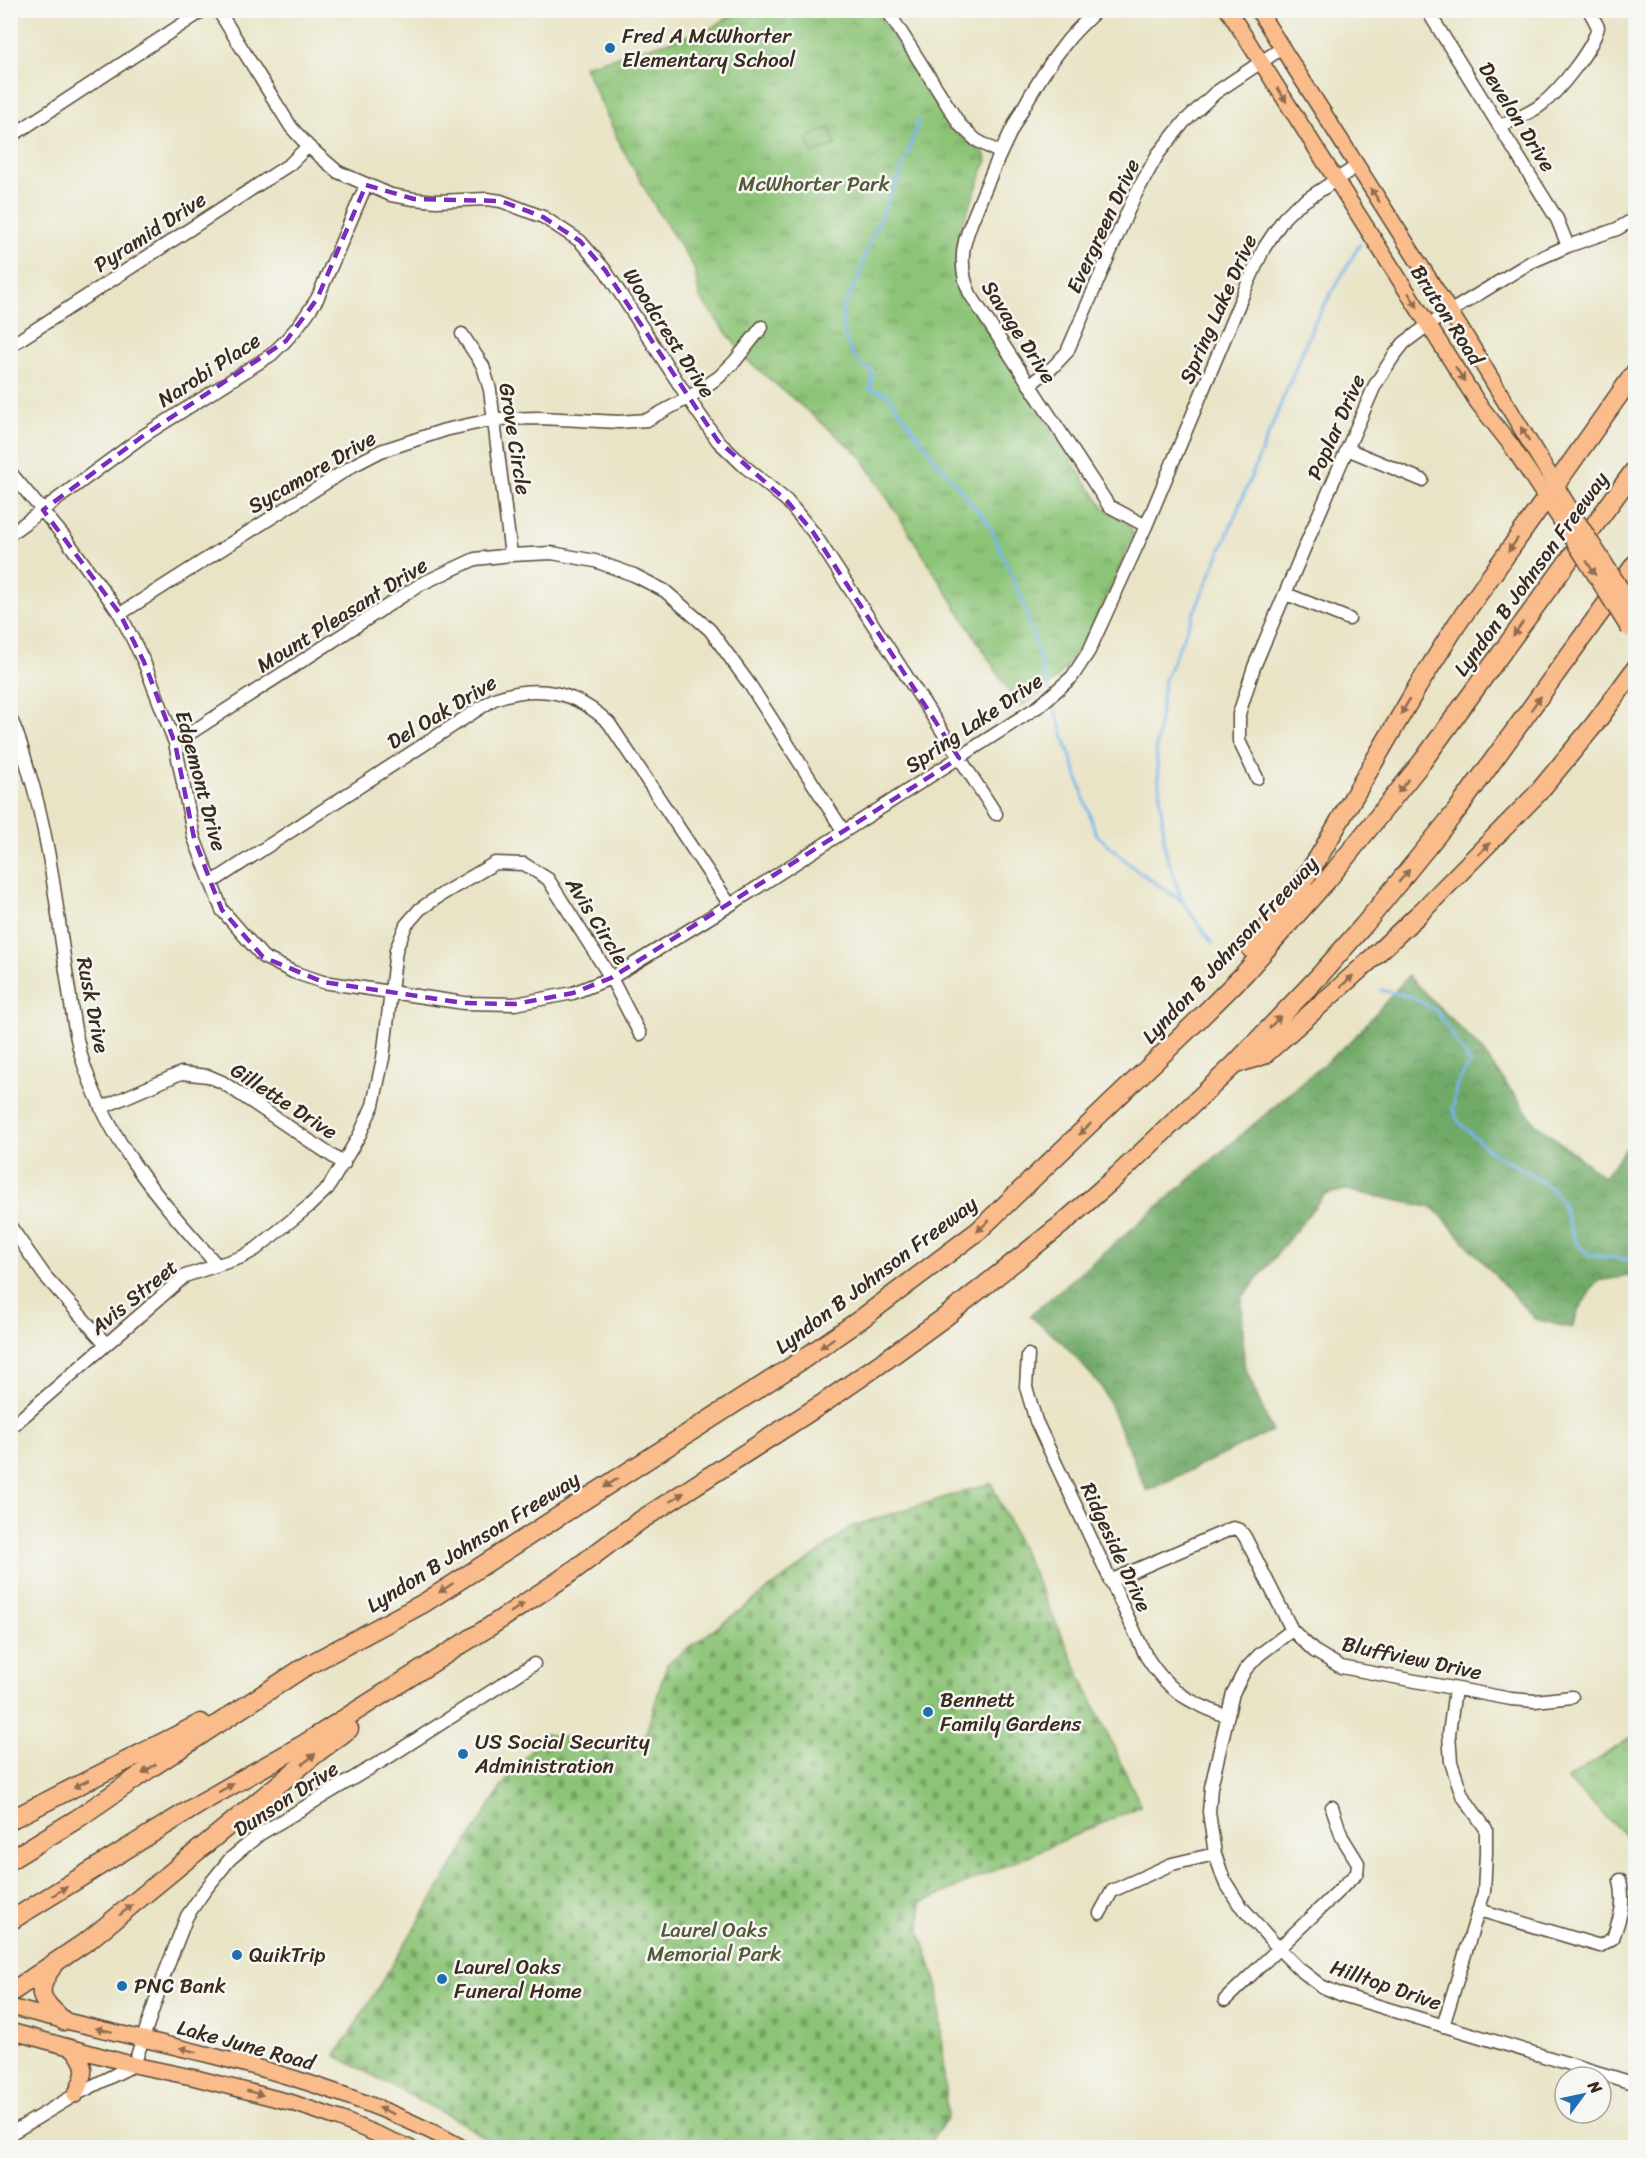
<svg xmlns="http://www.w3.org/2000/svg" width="1646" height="2158" font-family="Sriracha,sans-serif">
	<defs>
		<pattern id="grass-tufts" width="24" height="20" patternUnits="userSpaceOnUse" patternTransform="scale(1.5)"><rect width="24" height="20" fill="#8cc477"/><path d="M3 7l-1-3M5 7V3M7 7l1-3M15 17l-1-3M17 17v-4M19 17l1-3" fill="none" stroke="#749f61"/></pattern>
		<pattern id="forest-crowns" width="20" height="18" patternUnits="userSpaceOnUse" patternTransform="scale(1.5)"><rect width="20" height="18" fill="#71aa68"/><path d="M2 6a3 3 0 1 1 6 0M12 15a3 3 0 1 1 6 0" fill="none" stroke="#5e8b55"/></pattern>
		<pattern id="cemetery-stones" width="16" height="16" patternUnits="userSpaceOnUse" patternTransform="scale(1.5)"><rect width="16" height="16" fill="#8cc477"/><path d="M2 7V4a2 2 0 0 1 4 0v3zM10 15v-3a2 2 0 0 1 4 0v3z" fill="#749f61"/></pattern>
	</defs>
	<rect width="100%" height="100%" fill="#f6f6f2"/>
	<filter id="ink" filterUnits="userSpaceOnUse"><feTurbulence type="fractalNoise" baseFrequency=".0167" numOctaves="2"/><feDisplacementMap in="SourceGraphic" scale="12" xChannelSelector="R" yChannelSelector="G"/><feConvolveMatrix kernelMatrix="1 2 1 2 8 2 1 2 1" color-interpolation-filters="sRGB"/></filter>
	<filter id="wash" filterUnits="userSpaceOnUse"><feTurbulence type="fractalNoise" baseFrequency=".008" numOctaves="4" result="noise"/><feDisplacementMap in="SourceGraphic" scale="24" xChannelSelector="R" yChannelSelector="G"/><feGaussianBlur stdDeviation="1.35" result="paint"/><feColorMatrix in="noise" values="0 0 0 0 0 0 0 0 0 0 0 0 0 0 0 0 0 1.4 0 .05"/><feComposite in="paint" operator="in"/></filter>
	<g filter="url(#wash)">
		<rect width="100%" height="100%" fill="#e9e4c6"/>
		<path fill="url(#grass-tufts)" stroke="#64774a" stroke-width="1.5" d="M739 11H876L955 133 984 153 987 160 958 236 955 272 964 295 1084 480 1103 506 1131 527 1133 536C1106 595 1081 676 1019 707L861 456 748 361 700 298 694 267 659 213 622 148 584 66 708 30Z
			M1635 1735V1845L1567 1779Z"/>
		<path fill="url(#forest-crowns)" stroke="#566a43" stroke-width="1.5" d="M1408 976 1480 1048 1534 1122 1604 1177 1635 1137V1275L1597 1281 1579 1309 1572 1328 1535 1319 1434 1208 1345 1190 1324 1195 1242 1298 1244 1365 1272 1431 1147 1491 1102 1387 1063 1343 1030 1316 1353 1039Z"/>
		<path fill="url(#cemetery-stones)" stroke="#64774a" stroke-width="1.5" d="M991 1483 1141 1806 921 1903 920 1932 938 1988 947 2118 927 2147H500L462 2123 336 2056 502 1786 544 1734 641 1750 667 1664 825 1548 850 1527Z"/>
		<path fill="#8cc477" stroke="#64774a" stroke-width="1.5" d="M829 128 836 144 813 154 806 138Z"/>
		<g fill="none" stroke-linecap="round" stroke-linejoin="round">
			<path stroke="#77b4e9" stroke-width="3" d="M918 120C908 164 886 203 869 244 864 255 862 267 858 279 853 290 844 301 843 312 840 332 851 362 870 370L873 376 870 389 886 393 936 460 989 524 1023 602 1049 690
				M1052 700 1096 834 1135 869 1182 901
				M1212 943 1182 901 1165 849 1156 751 1164 682 1226 538 1314 323 1360 244
				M1381 990 1412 997 1437 1011 1470 1063 1456 1086 1453 1109 1458 1121 1492 1153 1528 1172 1553 1190 1562 1203 1575 1241 1589 1255 1636 1260"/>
		</g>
	</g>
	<g filter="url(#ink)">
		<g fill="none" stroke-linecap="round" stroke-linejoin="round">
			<g stroke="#554637" stroke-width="15">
				<path id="minor" d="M218 10 291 127 308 146 338 172 391 195 414 199 436 201 487 199 501 201 543 217 580 241 605 270 688 398 718 441 743 465 787 501 813 532 996 814
					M887 10 960 125 976 140 1000 153
					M1097 10C1087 20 1076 30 1068 40 1029 88 1003 145 980 201 974 217 964 236 963 254 962 267 964 281 970 294L1109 506 1146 526
					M1427 10 1557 219 1568 246
					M1500 126C1513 120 1529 114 1541 105 1559 91 1593 49 1598 27L1589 10
					M10 137 204 10
					M462 334 483 366 490 390 511 555
					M10 346 290 164 308 146
					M1029 385 1053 367 1067 352 1134 197 1158 154 1184 122 1215 93 1282 48
					M1347 449 1422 480
					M10 472 66 539 120 614 144 662 175 743 194 838 222 910 263 957 293 972 323 982 464 1003 515 1004 573 993 611 978 730 905 1039 706 1072 677 1089 651 1146 526 1244 292 1264 248 1284 218 1295 207 1357 166
					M10 534 143 436 271 355C290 338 304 320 317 299L366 185
					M1286 594 1349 619
					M120 614 354 465 381 451 445 430 495 419 540 418 619 422 647 420 688 398 719 377 735 361 762 327
					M10 718C19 734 23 752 28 769 49 835 56 903 66 971 71 1002 74 1035 84 1065 112 1148 161 1201 217 1265
					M175 743 421 584 475 559 511 555 552 553 595 561 634 575 665 591 710 630 750 685 844 832
					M1257 778 1239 741V714L1254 667 1312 530 1375 385 1393 357 1404 343 1428 325 1531 262 1568 246 1617 229 1636 218
					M211 883 494 699C538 683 575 691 609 723L730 905
					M101 1108 181 1073 208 1076 222 1082 344 1164
					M10 1226 45 1276 106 1344
					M1028 1355 1026 1387 1036 1421 1146 1656C1168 1691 1188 1702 1226 1716
					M10 1428 185 1276 242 1257 256 1249 309 1206 328 1188 359 1136 373 1105 383 1058 396 950 406 925 420 909 444 893 495 863 524 864 548 879 611 978 640 1034
					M1110 1581 1233 1528 1240 1530 1245 1537 1292 1630 1314 1651 1341 1667 1511 1699 1535 1701 1572 1697
					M1292 1630 1259 1655 1245 1670 1233 1693 1211 1787 1209 1812 1215 1854 1224 1880 1239 1904 1279 1949 1298 1968 1321 1986 1342 1995 1636 2084
					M1479 1910 1600 1946 1613 1938C1621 1915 1625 1904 1620 1880
					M1100 1913 1112 1891 1172 1864 1215 1854
					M1225 2000 1357 1873 1358 1863 1342 1837 1332 1807
					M1443 2026 1484 1892 1486 1853V1829L1462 1795 1451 1762 1449 1734 1455 1689
					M10 2134 75 2095 134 2065 165 1973 187 1916 205 1890 230 1859 260 1834 392 1755 534 1664"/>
			</g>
			<g stroke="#554637" stroke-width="18">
				<path id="major" d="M1228 10 1478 403 1511 445 1560 519
					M1258 10 1466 337 1570 509
					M10 2007C163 2047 323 2070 463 2148
					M10 2031 134 2065 196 2078 293 2103 340 2119 410 2148
					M73 2049C89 2068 85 2074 75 2095"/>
			</g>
			<g stroke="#554637" stroke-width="21">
				<path id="highway" d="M1251 949 1295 892 1318 858 1418 686 1457 624 1636 371
					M1236 1064 1264 1055 1367 963 1421 912 1537 794 1594 725 1636 668
					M10 1820 201 1723
					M10 1860 77 1819 149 1769 303 1668 424 1603 799 1362 861 1319 978 1231 1194 1024 1244 974 1329 878 1422 762 1636 468
					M10 1921 204 1801 304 1744 489 1627 566 1576 638 1522 825 1402 887 1359 945 1317 1062 1224 1118 1175 1235 1064 1321 974 1364 925 1458 809 1636 563
					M52 1967C33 1994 42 2001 64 2021
					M10 1993 90 1939 318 1752 349 1729"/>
			</g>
			<use href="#minor" stroke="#fff" stroke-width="12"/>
			<use href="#major" stroke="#f9bc8a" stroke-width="15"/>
			<use href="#highway" stroke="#f9bc8a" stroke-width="18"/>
			<g stroke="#554637" stroke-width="18" stroke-linecap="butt">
				<path id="major-bridge" d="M1570 509 1636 612
					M1560 519 1629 629"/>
			</g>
			<use href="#major-bridge" stroke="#f9bc8a" stroke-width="15"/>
		</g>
		<defs><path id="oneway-solid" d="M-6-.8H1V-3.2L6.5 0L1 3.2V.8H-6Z" transform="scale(1.5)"/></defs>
		<g fill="#906c4f">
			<use href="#oneway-solid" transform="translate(1282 95) rotate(58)"/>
			<use href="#oneway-solid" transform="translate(1375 195) rotate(-123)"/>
			<use href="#oneway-solid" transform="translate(1413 300) rotate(57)"/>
			<use href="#oneway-solid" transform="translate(1460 374) rotate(57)"/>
			<use href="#oneway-solid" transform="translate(1525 434) rotate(-121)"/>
			<use href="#oneway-solid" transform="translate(1513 545) rotate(125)"/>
			<use href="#oneway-solid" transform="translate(1591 568) rotate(58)"/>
			<use href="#oneway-solid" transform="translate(1518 629) rotate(125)"/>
			<use href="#oneway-solid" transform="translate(1536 703) rotate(-54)"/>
			<use href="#oneway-solid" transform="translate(1405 707) rotate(120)"/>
			<use href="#oneway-solid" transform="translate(1403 786) rotate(128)"/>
			<use href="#oneway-solid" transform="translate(1484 849) rotate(-45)"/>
			<use href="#oneway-solid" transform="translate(1404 876) rotate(-50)"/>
			<use href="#oneway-solid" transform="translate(1347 981) rotate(-42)"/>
			<use href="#oneway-solid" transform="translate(1275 1022) rotate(-46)"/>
			<use href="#oneway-solid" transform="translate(1085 1129) rotate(136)"/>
			<use href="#oneway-solid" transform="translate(983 1226) rotate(137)"/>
			<use href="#oneway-solid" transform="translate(827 1343) rotate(145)"/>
			<use href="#oneway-solid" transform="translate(611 1483) rotate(147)"/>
			<use href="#oneway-solid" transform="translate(677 1497) rotate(-33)"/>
			<use href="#oneway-solid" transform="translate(446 1588) rotate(147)"/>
			<use href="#oneway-solid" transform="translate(517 1608) rotate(-34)"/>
			<use href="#oneway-solid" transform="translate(309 1759) rotate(-39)"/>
			<use href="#oneway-solid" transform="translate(149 1769) rotate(146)"/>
			<use href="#oneway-solid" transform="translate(81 1784) rotate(153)"/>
			<use href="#oneway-solid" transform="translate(226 1788) rotate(-29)"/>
			<use href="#oneway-solid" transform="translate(60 1891) rotate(-32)"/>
			<use href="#oneway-solid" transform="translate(126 1910) rotate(-39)"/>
			<use href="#oneway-solid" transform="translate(104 2030) rotate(-168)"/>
			<use href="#oneway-solid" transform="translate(188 2050) rotate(-165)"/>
			<use href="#oneway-solid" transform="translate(255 2093) rotate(15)"/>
			<use href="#oneway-solid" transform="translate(386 2111) rotate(-158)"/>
		</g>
	</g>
	<path fill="none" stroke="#7b2cbf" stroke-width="4.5" stroke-dasharray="12 8" stroke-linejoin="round" d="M366 185 414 199 501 201 543 217 580 241 605 270 718 441 787 501 813 532 959 758 611 978 573 993 515 1004 464 1003 323 982 263 957 222 910 211 883 194 838 175 743 144 662 120 614 43 510 143 436 286 341 317 299Z"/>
	<g fill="#1f6fb2" stroke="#f6f6f2" stroke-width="2">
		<circle cx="610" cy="48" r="6"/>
		<circle cx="928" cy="1712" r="6"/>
		<circle cx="463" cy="1754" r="6"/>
		<circle cx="237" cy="1955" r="6"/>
		<circle cx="442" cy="1979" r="6"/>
		<circle cx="122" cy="1986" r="6"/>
	</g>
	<g text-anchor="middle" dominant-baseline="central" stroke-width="5" stroke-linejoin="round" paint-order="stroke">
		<g font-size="21" fill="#3b2a1e" stroke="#f6f6f2" text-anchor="start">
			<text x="622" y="36">Fred A McWhorter<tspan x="622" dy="24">Elementary School</tspan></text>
			<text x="940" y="1700">Bennett<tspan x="940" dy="24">Family Gardens</tspan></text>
			<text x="475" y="1742">US Social Security<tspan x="475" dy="24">Administration</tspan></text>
			<text x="249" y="1955">QuikTrip</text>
			<text x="454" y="1967">Laurel Oaks<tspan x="454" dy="24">Funeral Home</tspan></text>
			<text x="134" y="1986">PNC Bank</text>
		</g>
		<g font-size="21" fill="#3b2a1e" stroke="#f6f6f2">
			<text transform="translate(1517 117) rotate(58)">Develon Drive</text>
			<text transform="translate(1103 226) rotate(-65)">Evergreen Drive</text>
			<text transform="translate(150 232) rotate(-33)">Pyramid Drive</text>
			<text transform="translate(1218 309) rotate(-66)">Spring Lake Drive</text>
			<text transform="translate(1447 315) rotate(57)">Bruton Road</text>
			<text transform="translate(1019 332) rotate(57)">Savage Drive</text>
			<text transform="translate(669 333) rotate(57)">Woodcrest Drive</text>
			<text transform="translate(209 370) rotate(-33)">Narobi Place</text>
			<text transform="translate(1336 427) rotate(-66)">Poplar Drive</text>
			<text transform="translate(515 439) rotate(81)">Grove Circle</text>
			<text transform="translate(312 472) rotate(-30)">Sycamore Drive</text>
			<text transform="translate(1531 574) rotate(-54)">Lyndon B Johnson Freeway</text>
			<text transform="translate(342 615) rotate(-32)">Mount Pleasant Drive</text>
			<text transform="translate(442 712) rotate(-31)">Del Oak Drive</text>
			<text transform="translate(974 723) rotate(-34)">Spring Lake Drive</text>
			<text transform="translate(201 781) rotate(75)">Edgemont Drive</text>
			<text transform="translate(597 921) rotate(58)">Avis Circle</text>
			<text transform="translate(1230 950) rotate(-47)">Lyndon B Johnson Freeway</text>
			<text transform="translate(93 1005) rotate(79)">Rusk Drive</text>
			<text transform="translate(284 1101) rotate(33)">Gillette Drive</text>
			<text transform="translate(876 1275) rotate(-37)">Lyndon B Johnson Freeway</text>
			<text transform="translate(134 1297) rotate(-39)">Avis Street</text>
			<text transform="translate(473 1542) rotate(-32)">Lyndon B Johnson Freeway</text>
			<text transform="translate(1116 1547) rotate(65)">Ridgeside Drive</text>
			<text transform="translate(1412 1658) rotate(12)">Bluffview Drive</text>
			<text transform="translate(286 1799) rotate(-33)">Dunson Drive</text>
			<text transform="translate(1386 1985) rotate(19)">Hilltop Drive</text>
			<text transform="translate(246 2045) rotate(15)">Lake June Road</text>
		</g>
		<g font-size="21" fill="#535839" stroke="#f6f6f2">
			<text x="814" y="184">McWhorter Park</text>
			<text x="714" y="1930">Laurel Oaks<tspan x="714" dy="24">Memorial Park</tspan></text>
		</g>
	</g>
	<rect width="1646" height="2158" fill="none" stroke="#f6f6f2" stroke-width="36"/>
	<g transform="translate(1583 2095) rotate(57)"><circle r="28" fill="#f6f6f2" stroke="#aba49d" stroke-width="1.5"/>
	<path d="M0-4.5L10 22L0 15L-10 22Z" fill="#1f6fb2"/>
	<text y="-9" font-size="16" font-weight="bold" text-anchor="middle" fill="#3b2a1e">N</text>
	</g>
</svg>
